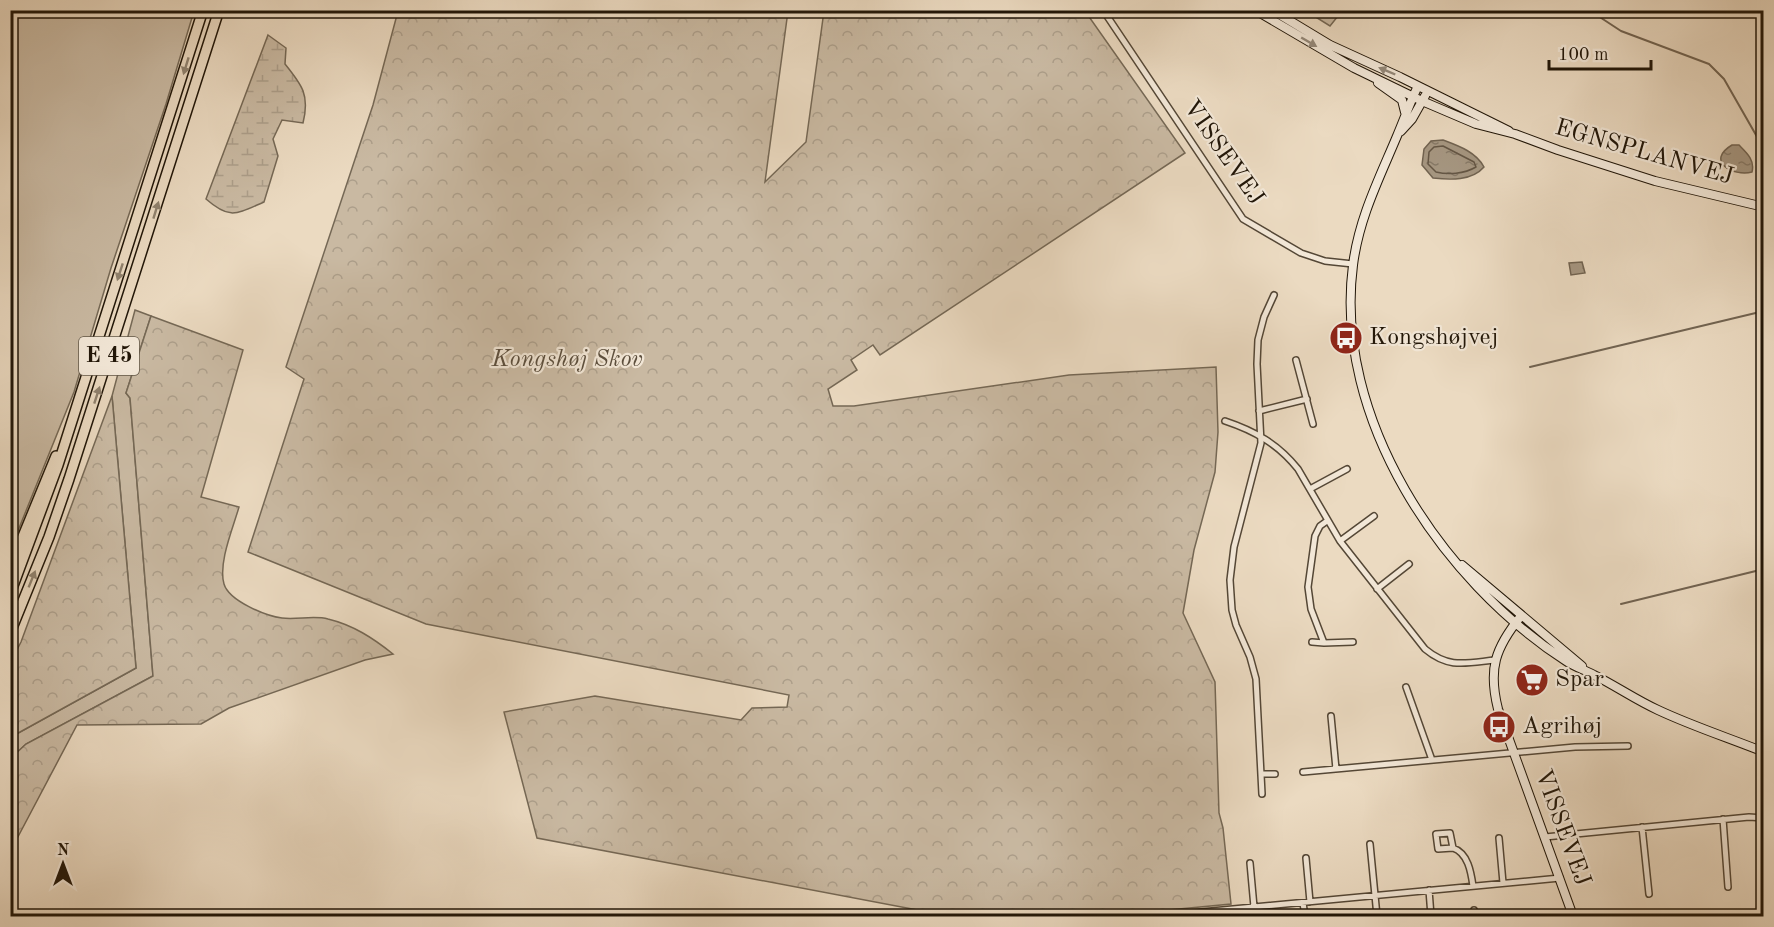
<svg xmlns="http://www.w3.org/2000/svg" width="1774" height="927" font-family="'Old Standard TT',serif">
	<defs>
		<pattern id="forest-crowns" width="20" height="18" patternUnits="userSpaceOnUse" patternTransform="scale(1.5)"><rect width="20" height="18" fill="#c9b9a2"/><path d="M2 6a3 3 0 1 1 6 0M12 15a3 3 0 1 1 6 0" fill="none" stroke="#ac9e8a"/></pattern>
		<pattern id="wetland-marsh" width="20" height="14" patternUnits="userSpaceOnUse" patternTransform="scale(1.5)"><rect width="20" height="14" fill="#c9b9a2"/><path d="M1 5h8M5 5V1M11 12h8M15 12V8" fill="none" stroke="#ac9e8a"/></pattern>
		<pattern id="water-ripples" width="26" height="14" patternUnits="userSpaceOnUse" patternTransform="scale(1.5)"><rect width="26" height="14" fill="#a69782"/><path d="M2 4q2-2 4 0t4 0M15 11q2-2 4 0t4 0" fill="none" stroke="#877a68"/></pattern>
	</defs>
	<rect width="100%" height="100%" fill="#ebdac1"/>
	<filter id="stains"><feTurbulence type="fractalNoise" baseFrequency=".00333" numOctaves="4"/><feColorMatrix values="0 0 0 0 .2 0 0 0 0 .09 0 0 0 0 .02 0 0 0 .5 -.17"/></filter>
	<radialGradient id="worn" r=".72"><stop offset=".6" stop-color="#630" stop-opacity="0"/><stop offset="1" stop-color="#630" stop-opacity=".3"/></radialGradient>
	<path fill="#c9b9a2" stroke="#756855" stroke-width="1.5" d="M11 11H194L166 104 111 268 74 392 11 548Z
		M1306 11H1342L1330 26Z
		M135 310 151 316 126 393 130 398 153 676 26 744 11 758V737L136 668 112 396Z"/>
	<path fill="url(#forest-crowns)" stroke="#756855" stroke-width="1.5" d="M398 11H788L765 182 806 142 824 11H1085L1185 153 880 355 873 345 851 360 857 370 828 389 833 406H854L1069 375 1216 367 1218 432 1215 472 1194 550 1183 613 1215 682 1219 813 1223 828 1231 904 1106 916H949L537 838 504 712 595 696 741 720 752 708 787 707 789 695 426 624 248 552 304 379 286 367 373 105Z
		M151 316 243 350 201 497 239 507C233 528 218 563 224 584 229 601 266 616 282 618 297 620 314 615 328 619 353 625 373 638 393 654L365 660 229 708 201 724 77 725 11 850V758L26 744 153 676 130 398 126 393Z
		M112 396 136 668 11 737V661L21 642Z"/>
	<path fill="url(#wetland-marsh)" stroke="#756855" stroke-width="1.5" d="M268 35 286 48 285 64C302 85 310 95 303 123L282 120 273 139 278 156 264 202C236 214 230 220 206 199Z"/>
	<path fill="url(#water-ripples)" stroke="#716351" stroke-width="1.5" d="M1443 140C1459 146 1476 152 1484 167 1472 181 1450 180 1433 178L1422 165 1424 149 1431 141Z
		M1732 145H1739C1747 153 1755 160 1752 172 1733 177 1705 161 1732 145Z
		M1582 262 1585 273 1571 275 1569 263Z"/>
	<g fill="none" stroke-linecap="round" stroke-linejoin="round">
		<path stroke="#645645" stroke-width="1.5" d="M1443 146 1474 162 1476 167C1464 174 1448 175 1436 172L1428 164 1429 152 1434 147Z"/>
		<path stroke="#716351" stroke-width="2" d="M1589 10 1621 31 1709 64 1724 79 1764 149
			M1530 367 1764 311
			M1621 604 1764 569"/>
		<g stroke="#544736" stroke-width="8">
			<path id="street" d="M1103 10 1243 219 1301 253 1325 261 1353 264
				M1296 360 1313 424
				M1259 411 1307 399
				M1225 421C1255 431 1278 444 1298 469L1340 541 1425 649C1449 669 1466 663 1495 660
				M1310 489 1347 469
				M1327 521 1320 526 1315 536 1308 587 1311 609 1324 643 1353 642
				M1340 541 1374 516
				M1377 589 1409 564
				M1312 642 1324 643
				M1406 687 1432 760
				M1331 716 1336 769
				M1303 772 1575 747 1628 746
				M1262 774H1275
				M1262 794 1256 679 1250 657 1236 625 1232 610 1230 580 1234 547 1261 443 1257 364 1258 340 1264 317 1274 295
				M1723 819 1728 887
				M1642 827 1649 894
				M1545 837 1749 817 1764 818
				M1499 838 1503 883
				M1370 844 1377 916
				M1453 848 1438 849 1436 834 1450 833 1453 848C1468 853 1471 872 1473 886
				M1306 858 1310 902
				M1250 863 1254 907
				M1429 890 1431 916
				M1303 903 1305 916
				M1474 910V916
				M1191 913 1560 878"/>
		</g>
		<g stroke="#211608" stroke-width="10">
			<path id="secondary" d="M1255 10 1354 68 1422 101 1476 124 1515 134 1558 150 1655 181 1764 207
				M1272 10 1330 45 1400 77 1509 131
				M1378 83 1402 100 1405 112
				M1418 86C1410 102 1404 120 1397 136 1379 179 1359 218 1353 265 1333 418 1441 580 1566 661 1575 667 1585 670 1594 675 1616 686 1636 700 1658 710 1692 726 1729 738 1764 752
				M1401 131 1412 119 1425 96
				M1462 565 1582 666
				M1521 616C1495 648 1488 669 1498 709L1573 916"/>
		</g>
		<g stroke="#211608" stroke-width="12">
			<path id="highway" d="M10 568 56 456
				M10 594 58 465 203 10
				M10 633 49 537 69 479 219 10"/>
		</g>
		<use href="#street" stroke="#f2e7d7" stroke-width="5"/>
		<use href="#secondary" stroke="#f2e7d7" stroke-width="8"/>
		<use href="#highway" stroke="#ebdac1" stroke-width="9"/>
	</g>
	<defs><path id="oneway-solid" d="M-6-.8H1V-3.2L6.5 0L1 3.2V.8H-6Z" transform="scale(1.5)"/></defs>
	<g fill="#94897a">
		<use href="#oneway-solid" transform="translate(1309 42) rotate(30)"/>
		<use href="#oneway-solid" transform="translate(1387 71) rotate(-157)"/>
	</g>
	<g fill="#90826e">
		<use href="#oneway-solid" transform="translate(186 66) rotate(107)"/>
		<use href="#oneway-solid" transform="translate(156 210) rotate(-73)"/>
		<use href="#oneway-solid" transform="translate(120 272) rotate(108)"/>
		<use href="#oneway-solid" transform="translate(97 395) rotate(-72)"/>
		<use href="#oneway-solid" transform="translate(32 579) rotate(-68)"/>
	</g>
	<defs>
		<g id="bus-disc" transform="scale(1.725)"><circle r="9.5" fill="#8f2418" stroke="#f2e7d7"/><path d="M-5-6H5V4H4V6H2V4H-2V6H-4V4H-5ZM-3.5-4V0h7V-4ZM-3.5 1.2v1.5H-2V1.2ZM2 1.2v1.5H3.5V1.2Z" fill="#fff"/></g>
		<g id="supermarket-disc" transform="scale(1.725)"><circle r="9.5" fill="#8f2418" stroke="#f2e7d7"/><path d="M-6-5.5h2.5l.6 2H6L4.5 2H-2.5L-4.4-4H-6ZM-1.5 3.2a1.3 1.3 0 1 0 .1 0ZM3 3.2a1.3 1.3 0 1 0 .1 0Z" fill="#fff"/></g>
	</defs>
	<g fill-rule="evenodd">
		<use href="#bus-disc" x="1346" y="338"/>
		<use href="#supermarket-disc" x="1532" y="680"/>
		<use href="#bus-disc" x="1499" y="727"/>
	</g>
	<g text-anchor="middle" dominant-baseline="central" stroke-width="4.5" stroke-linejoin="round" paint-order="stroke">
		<rect fill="#f2e7d7" stroke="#605546" stroke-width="1.5" x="79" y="337" width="60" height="38" rx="4.5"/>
		<g font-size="22" font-weight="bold" fill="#211608">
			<text x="109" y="356">E 45</text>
		</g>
		<g font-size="24" fill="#211608" stroke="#f2e7d7">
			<text transform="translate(1223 153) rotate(55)">VISSEVEJ</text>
			<text transform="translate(1644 153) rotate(16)">EGNSPLANVEJ</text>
			<text transform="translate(1562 828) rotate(70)">VISSEVEJ</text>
		</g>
		<g font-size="24" fill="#211608" stroke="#f2e7d7" text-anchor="start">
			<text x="1369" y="338">Kongshøjvej</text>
			<text x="1555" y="680">Spar</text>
			<text x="1522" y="727">Agrihøj</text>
		</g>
		<g font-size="24" font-style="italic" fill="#5c4f3e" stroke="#f2e7d7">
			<text x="567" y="360">Kongshøj Skov</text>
		</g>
	</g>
	<rect width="1774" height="927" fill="none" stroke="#ebdac1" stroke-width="36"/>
	<rect x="12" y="12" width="1750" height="903" fill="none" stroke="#211608" stroke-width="3"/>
	<rect x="18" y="18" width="1738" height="891" fill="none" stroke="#211608" stroke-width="1.5"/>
	<g transform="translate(63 864)" stroke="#f2e7d7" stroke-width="4.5" paint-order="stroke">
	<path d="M0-4.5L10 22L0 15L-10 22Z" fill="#211608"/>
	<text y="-9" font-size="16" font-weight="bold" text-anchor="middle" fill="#211608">N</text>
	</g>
	<path d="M1549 60v9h102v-9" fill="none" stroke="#211608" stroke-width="3"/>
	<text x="1558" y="60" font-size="18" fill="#211608" stroke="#f2e7d7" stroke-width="4.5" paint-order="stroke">100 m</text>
	<rect width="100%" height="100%" filter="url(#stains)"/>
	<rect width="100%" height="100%" fill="url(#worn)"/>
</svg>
